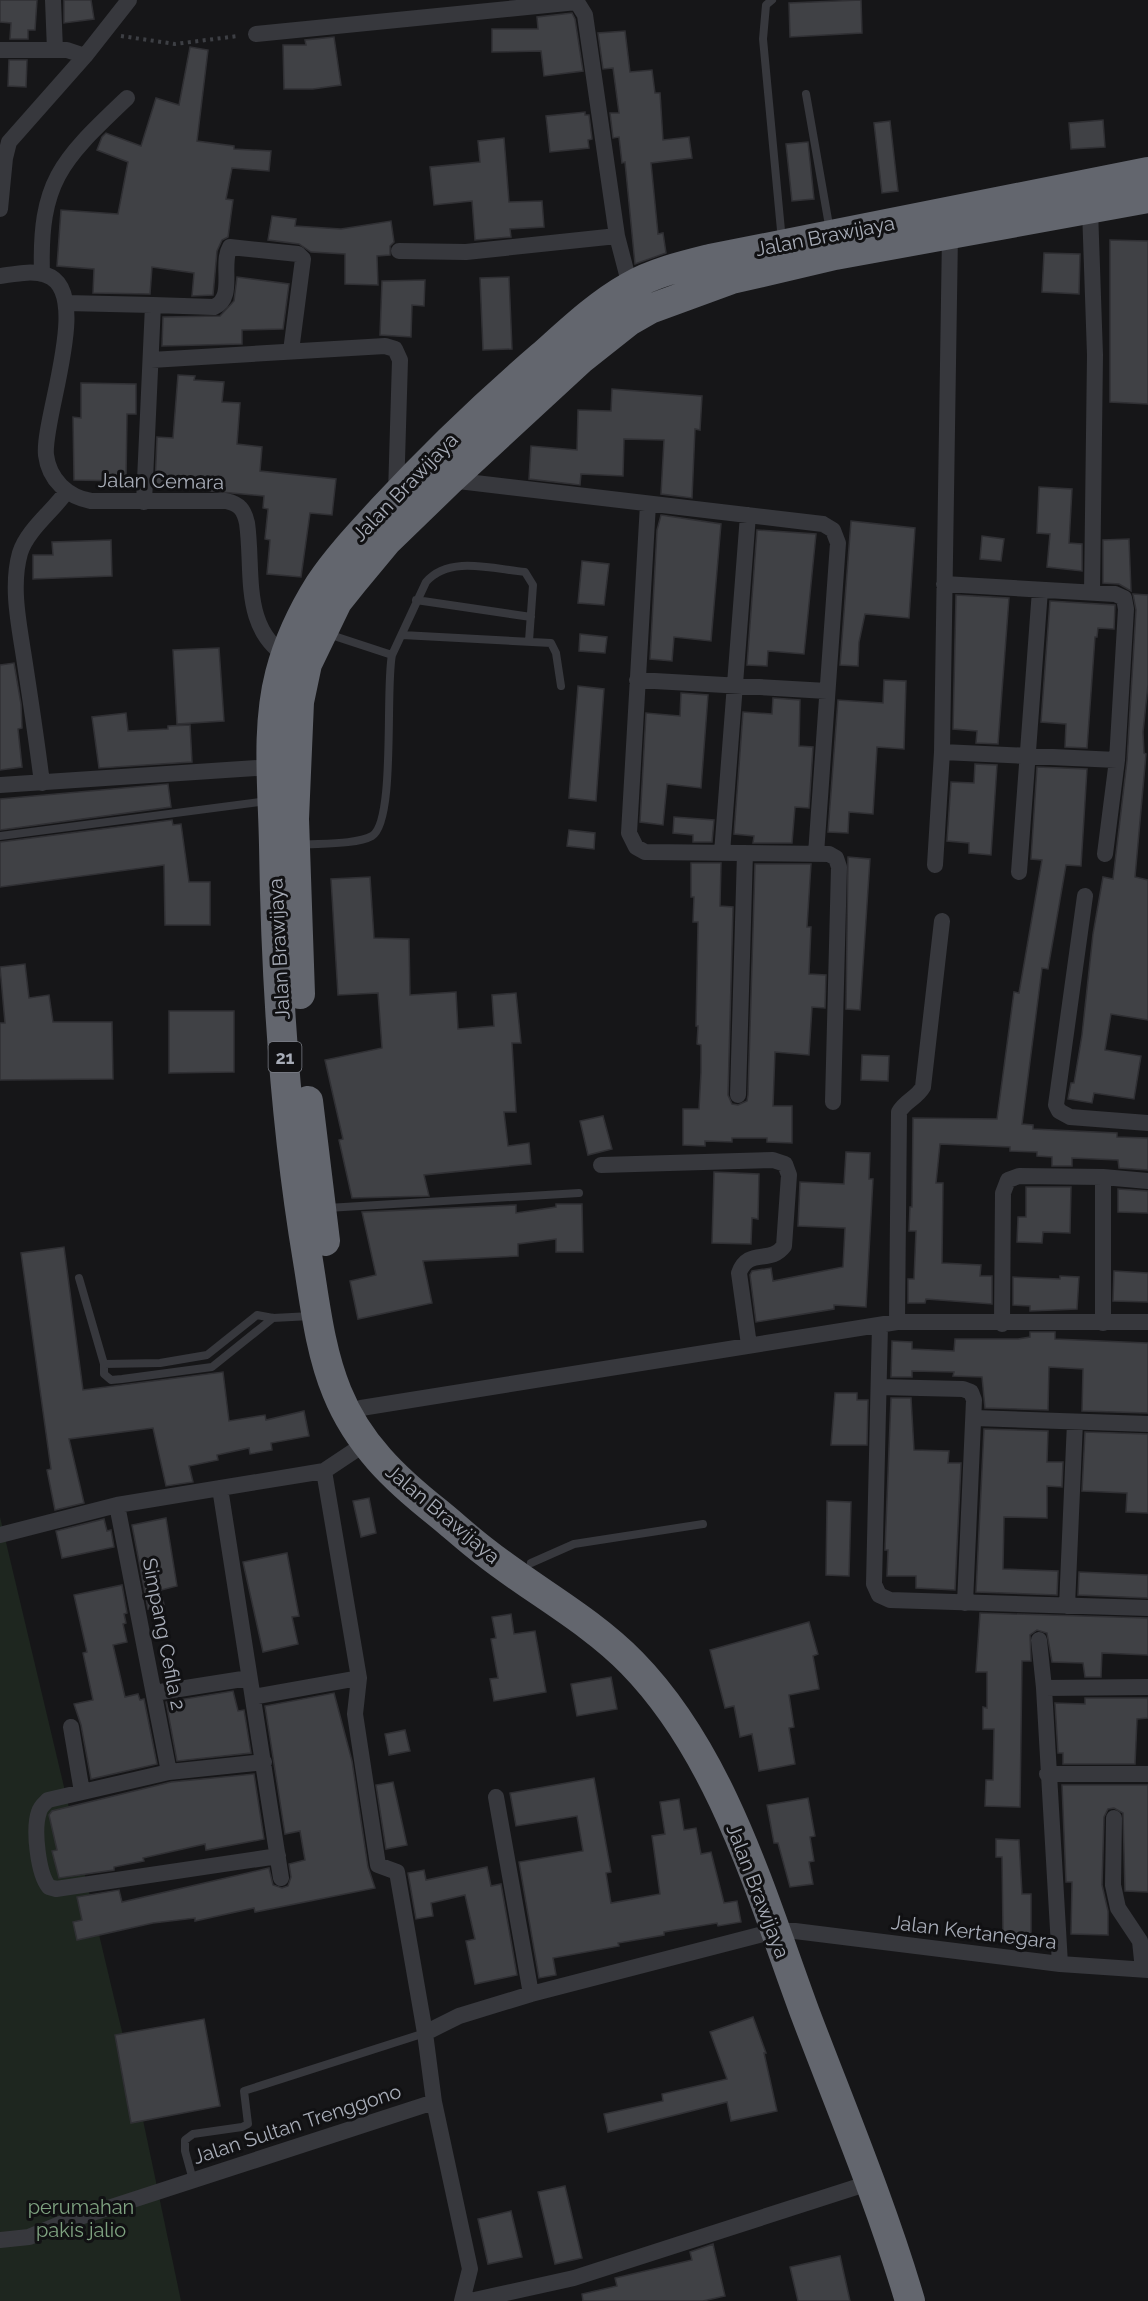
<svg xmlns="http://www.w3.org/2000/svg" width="1148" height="2301" font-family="Raleway,sans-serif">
	<rect width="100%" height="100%" fill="#161618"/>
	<path fill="#1e261f" d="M0 1517 143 2120 181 2301H0Z"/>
	<path fill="#404145" stroke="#303034" stroke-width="1.5" d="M0 0H37L35 30H28V39H10L11 23 0 22Z
		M64 0H91L94 19 64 23Z
		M861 0 862 33 790 37 789 3Z
		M572 13 575 19 583 71 544 76 541 51 492 52V29H538L537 17Z
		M625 31 630 72 652 70 655 93H660L663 140 689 137 692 158 651 163 658 234 663 233 666 253 635 264 625 162 622 163 619 137 613 138 610 113H619L613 68 603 69 598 33Z
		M334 37 341 85 313 89H284L283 45H306L305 40Z
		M190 47 208 50 197 141 234 146V149L271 151 269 171 232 168 226 199 233 200 228 237 222 240 217 251 213 295 192 296 194 273 152 267 150 294 93 293 94 269 57 266 61 210 118 214 128 162 97 150 102 137 106 133 141 146 156 98 179 105Z
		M9 60H27L26 87 8 86Z
		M585 112V115H589L592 139 588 140 589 148 550 152 546 116Z
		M1103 120 1105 147 1071 149 1069 123Z
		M890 121 898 191 882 193 874 123Z
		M504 138 509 202 542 201 544 227 510 229 511 237 475 240 472 201 434 205 430 167 480 162 478 141Z
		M808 142 814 199 792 201 786 144Z
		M272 216 296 219 295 226 341 229 391 221 394 242 390 246V255L377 256 378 285 345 284V254L311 252 299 244 268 240Z
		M1110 240 1148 241V404L1110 402Z
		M1044 253 1080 254 1079 294 1042 292Z
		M237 277 289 284 283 329 242 330V344L162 346 163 317 220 316 234 301Z
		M509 277 512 349 483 350 480 278Z
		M425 280 424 306 412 305 411 337 380 335 382 281Z
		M178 375 195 376 194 380 224 382 222 402 240 403 237 444 262 447 260 471 336 479 332 515 310 513 301 577 267 574 270 540 265 539 268 509 263 508 264 496 155 486 157 437 173 438Z
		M81 383 136 384V414H127L126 481 74 480 73 417 81 418Z
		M612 389 702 396 700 430 695 429 692 498 661 494 664 440 624 439 623 476 581 474 580 485 529 479 531 446 577 450 578 410 611 411Z
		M1039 487 1072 489 1069 543 1082 544V571L1047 567 1050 534 1037 533Z
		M661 515 721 524 711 641 674 637 672 661 650 659 657 530Z
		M851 521 915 528 909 618 865 614 859 642 858 666 840 665Z
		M757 530 816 534 804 654 768 651 767 666 747 665Z
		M982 536 1004 539 1001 561 980 559Z
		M1129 539 1131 591 1119 584 1103 583V540Z
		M111 540 112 576 33 579V555H53L52 542Z
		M582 561 609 564 604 605 578 603Z
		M1133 594 1148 595V685L1143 732 1144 753 1146 754 1135 877 1148 880V1020L1111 1014 1105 1050 1141 1056 1134 1099 1094 1093 1092 1103 1068 1099 1071 1083H1074L1082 1035 1093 934 1103 877 1113 879 1127 761 1136 610Z
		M956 595 1009 598 998 744 976 743 977 731 953 729Z
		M1050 601 1115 605 1114 629 1098 628 1097 637H1095L1087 748 1065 747 1066 724 1041 722Z
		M580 634 607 637 605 653 579 651Z
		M219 648 224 721 177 724 173 650Z
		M14 663 21 704 22 728 18 729 22 767 0 770V665Z
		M884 680 906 681 904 749 877 747 873 814 849 812 848 833 828 832 838 700 883 703Z
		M578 686 604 689 596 801 569 798Z
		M681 693 708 695 701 788 667 784 663 825 640 822 646 713 680 716Z
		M773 698 800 700 799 746 813 747 809 808 795 807 792 843H753L754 836 734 834 743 712 772 714Z
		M126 713 128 731 168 729V726L190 725 192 762 99 768 92 717Z
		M975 764 997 765 991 855 969 853V843L947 841 951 782 974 783Z
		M1037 767 1087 769 1081 866 1066 865 1048 969 1042 968 1022 1124 1033 1125V1129L1117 1133V1137L1148 1138V1170L1119 1168 1118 1160 1072 1158V1166H1052V1157L1037 1156V1152L1010 1151V1147L940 1144 936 1183H943L942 1263 981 1265 980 1276H992V1304L926 1299 925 1303H908V1279H914L916 1231H909L910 1207H912L913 1118 997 1119 1014 992 1019 993 1042 860 1031 859Z
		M168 784 171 807 0 830V799Z
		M674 817 714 820 712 842H693V835L673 833Z
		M172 820 173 825 181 824 189 882H210V925H165L164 865 0 887V842Z
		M569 830 595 833 594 849 567 846Z
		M848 857 870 859 860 1010 846 1009Z
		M691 863H721L720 906 733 907 728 1095 732 1104 738 1105 747 1101 748 1095 755 864H811L807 927H811L809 974 826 975 825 1008 812 1007 809 1055 775 1052 773 1106H792V1143L767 1142V1138H732V1142L705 1141V1146L683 1145V1109H699L701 1072V1045L697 1044 698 1026H696L698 922H693L694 897H691Z
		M370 877 374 938 409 939 410 995 456 992 458 1029 494 1026 492 995 516 993 521 1043H512L516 1112H504L508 1146 529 1143 531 1164 424 1175 429 1196 352 1198 339 1140 343 1139 325 1060 382 1048 378 993 338 995 331 879Z
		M25 964 29 998 49 995 53 1022H112L113 1079 0 1080V1023H5L0 967Z
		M169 1011H234V1072L169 1073Z
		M862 1055 889 1056 888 1081 861 1080Z
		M603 1116 612 1149 588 1155 580 1121Z
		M846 1152 870 1153 869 1179H873L866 1307 834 1305V1309L756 1322 750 1275 752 1271 771 1268 773 1281 843 1267 845 1228 798 1226 800 1182 844 1184Z
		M714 1172 759 1174 758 1219 752 1218 751 1244 712 1243Z
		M1026 1187H1071L1070 1233 1043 1232 1042 1243 1017 1242 1018 1217H1026Z
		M1118 1189 1148 1191V1213L1118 1212Z
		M556 1204H582L583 1252H556V1239L518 1244V1256L423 1261 432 1303 358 1319 350 1281 376 1275 362 1212 516 1205V1213L556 1207Z
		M64 1247 83 1390 223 1372 229 1421 265 1415 266 1420 304 1411 309 1436 271 1443 272 1450 250 1454 249 1448 217 1455 218 1460 189 1466 193 1482 166 1486 153 1428 69 1439 84 1503 55 1510 47 1470 51 1469 21 1253Z
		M1114 1271 1148 1273V1302L1113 1301Z
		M1060 1276 1079 1277 1077 1309 1030 1311V1306L1013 1305V1277L1060 1279Z
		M1030 1332H1055V1339L1148 1343V1413L1082 1411 1083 1369 1049 1367 1048 1410 985 1408 982 1377 953 1376 954 1372 912 1371V1377H891L892 1341 912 1342V1349L954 1351 955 1339H1018L1030 1337Z
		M835 1393H857V1400H868L867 1445H831Z
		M891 1398H911L914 1450 949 1451 948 1463H961L955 1590 916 1588V1576H887L888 1550H885Z
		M984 1429 1048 1431 1047 1462H1063L1062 1487 1047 1486V1518L1004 1517 1003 1569 1058 1571 1057 1595 976 1592Z
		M1085 1432 1148 1434V1513L1126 1512 1127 1493 1082 1491Z
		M369 1498 376 1533 361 1537 353 1501Z
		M827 1501 851 1502 849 1576 826 1575Z
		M166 1518 177 1586 161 1590 164 1605 148 1609 132 1525Z
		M104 1519 107 1531 111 1530 114 1547 62 1558 56 1531Z
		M287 1553 299 1616 292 1617 298 1644 263 1652 243 1562Z
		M1079 1572 1148 1575V1598L1078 1595Z
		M122 1585 127 1613 124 1614 126 1623 123 1624 127 1642 113 1645 125 1697 138 1694 140 1700 144 1699 157 1764 91 1779 81 1725 74 1704 93 1700 83 1653 87 1652 74 1595Z
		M980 1613 1148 1618V1655L1102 1653 1101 1677H1085L1083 1663 1052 1662 1047 1633 1037 1630 1030 1635 1031 1661H1022L1020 1807 985 1806 986 1780H993L994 1729H983V1707L987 1708V1672H976Z
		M511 1614 514 1634 535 1631 546 1692 494 1701 490 1679 498 1678 491 1639 496 1638 492 1617Z
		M809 1622 818 1654 813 1656 819 1689 789 1695 794 1727 789 1728 795 1764 759 1771 752 1734 740 1737 734 1706 725 1708 710 1650Z
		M611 1677 617 1709 577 1716 571 1684Z
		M233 1691 238 1711 244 1710 251 1753 177 1761 166 1702Z
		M334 1693 352 1761 368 1867 375 1888 255 1912 254 1908 195 1921V1918L153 1923 77 1940 73 1922 82 1920 77 1897 119 1890 122 1902 269 1868 273 1885 282 1888 288 1886 291 1877 289 1864 305 1860 300 1831 285 1834 265 1706Z
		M1085 1698H1148V1718L1137 1719 1135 1764H1063V1753H1058L1055 1703 1085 1704Z
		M405 1730 410 1751 389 1755 385 1734Z
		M254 1774 264 1839 206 1850 205 1844 143 1858 144 1861 114 1867V1870L59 1878 52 1851 57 1850 49 1815 52 1811 171 1782Z
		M594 1778 611 1872 606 1873 611 1903 660 1894 652 1836 665 1834 660 1802 679 1799 684 1830 696 1828 701 1854 711 1852 724 1903 737 1901 741 1922 718 1926 717 1923 664 1932V1935L618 1943 619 1946 553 1958 556 1975 539 1978 519 1862 583 1851 577 1816 516 1826 510 1793Z
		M393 1782 407 1845 386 1849 376 1785Z
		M1062 1785H1148V1892L1125 1891 1123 1813 1114 1808 1108 1809 1104 1817 1102 1885 1108 1911V1935L1071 1934 1072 1882H1066Z
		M808 1798 815 1836 810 1837 814 1861 809 1862 813 1884 790 1887 778 1843H774L767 1805Z
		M996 1839 1019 1840 1022 1894H1031V1935L1003 1934 1002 1857H996Z
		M487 1867 491 1886 501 1884 517 1975 475 1984 466 1941 475 1939 465 1895 431 1903 433 1916 416 1919 408 1873 424 1870 426 1880Z
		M753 2017 766 2053H764L777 2111 731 2121 727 2102 608 2132 604 2114 663 2101 662 2094 727 2079 710 2032Z
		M204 2019 220 2106 131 2123 115 2035Z
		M565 2186 582 2258 555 2264 538 2192Z
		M511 2211 522 2257 488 2264 478 2219Z
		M713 2244 725 2296 703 2301H583L582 2294 617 2286 615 2278 692 2260 690 2252Z
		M840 2256 850 2301H798L790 2267Z"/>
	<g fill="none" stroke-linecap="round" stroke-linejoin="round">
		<path stroke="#3d3f44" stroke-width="4" stroke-dasharray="3 4.5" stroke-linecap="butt" d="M121 36 175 44 238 36"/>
		<path stroke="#37383d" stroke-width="8" d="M772 0 766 5 763 39 782 241
			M806 94 830 231
			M416 600 531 617
			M402 635 551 643 556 653 561 686
			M392 655 426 582C449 555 493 569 525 572L533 585 529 641
			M0 836 267 801
			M298 845C317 843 356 845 372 836 396 822 385 687 392 655L328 634
			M327 1208 579 1193
			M79 1278 104 1364
			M273 1318 212 1367 122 1379 111 1380 104 1374V1364L160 1363 207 1355 257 1315 273 1318 311 1316
			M531 1563 574 1544 703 1524
			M193 2180 185 2151V2140L193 2134 242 2127 248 2124 244 2091 425 2033"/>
		<path stroke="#37383d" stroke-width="16" d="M53 0 55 50
			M256 34 577 2 585 15 617 236 630 286
			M0 50H67L85 56
			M0 209 5 158 9 142 85 56 129 0
			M1090 209 1095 355 1092 593
			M950 234 942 752 1117 760
			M399 251 466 252 617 236
			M42 274C39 180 62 160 127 98
			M0 276C15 274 32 270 46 275 94 290 42 419 46 455 49 480 68 497 91 501H226C240 504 244 510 247 523 254 572 240 631 291 659
			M66 303 153 305
			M151 360 385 346 395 349 400 360 396 494
			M450 480 823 524 833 530 838 543 816 854
			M144 502 153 305 214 307C236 298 220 264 230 247L298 254 303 259 291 351
			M648 504 629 833 636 847 645 852 829 854 836 858 839 867 833 1102
			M944 584 1115 594 1124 598 1126 609 1117 760 1105 854
			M637 680 827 691
			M42 783C37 743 31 703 25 664 20 629 10 588 20 553 27 530 53 511 67 491
			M0 785 272 767
			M722 853 748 515
			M935 865 942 752
			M1019 872 1040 590
			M1085 896 1056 1105 1059 1111 1070 1117 1148 1123
			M738 1095 745 853
			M601 1165 773 1160 785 1164 789 1175 784 1246C770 1265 748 1247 739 1273L749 1345
			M897 1322 899 1112C905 1101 917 1098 923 1087L942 921
			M1103 1323V1177
			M1002 1324 1003 1193 1008 1180 1019 1176 1103 1177 1148 1181
			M880 1325 874 1584 879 1595 890 1600 1148 1608
			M879 1387 963 1389 971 1392 974 1400 965 1603
			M361 1408 897 1322H1148
			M974 1418 1148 1424
			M324 1471 359 1678 355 1714 378 1865 397 1872 425 2033
			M220 1488 281 1878
			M117 1505 169 1772
			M0 1535 117 1505 324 1471 366 1443
			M1067 1606 1075 1422
			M1039 1640 1044 1688 1060 1964
			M1044 1688 1148 1687
			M154 1693 249 1678
			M253 1697 359 1678
			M71 1727 82 1792
			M264 1762 169 1772 48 1800C45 1803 40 1807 39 1812 33 1829 38 1874 49 1887L56 1889 278 1856
			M1047 1774H1148
			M496 1797 531 1994
			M1114 1818 1113 1885 1118 1908 1140 1941 1143 1970
			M434 2102 470 2269 462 2301
			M0 2240 29 2237 65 2222 434 2102 425 2033 459 2016 531 1994 775 1931H795L1060 1964 1148 1970
			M470 2301 574 2278 869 2183"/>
		<path stroke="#63666e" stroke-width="30" d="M300 994 294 819 299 702 307 664 337 602 353 582 387 541 450 480 581 359 629 321 650 309 732 279 835 255 1148 198
			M308 1101 325 1241
			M910 2301C881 2203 841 2108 805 2013 761 1894 722 1755 632 1663 589 1619 533 1590 485 1552 469 1540 454 1526 438 1513 395 1479 358 1444 337 1392 320 1351 315 1304 308 1261 285 1124 276 984 274 845 273 789 266 728 280 674 288 643 303 611 320 584 338 557 361 533 383 509 433 455 486 404 542 356 569 332 597 305 629 287 653 273 682 266 710 259L1148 172"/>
	</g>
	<g text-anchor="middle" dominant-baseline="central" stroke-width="6" stroke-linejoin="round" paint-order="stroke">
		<rect fill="#111113" stroke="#7b7e86" stroke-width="1.5" x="268.5" y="1042" width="33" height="30" rx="4.5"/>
		<g font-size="18" font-weight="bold" fill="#a8adb8">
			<text x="285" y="1057">21</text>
		</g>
		<g font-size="20" fill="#a8adb8" stroke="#111113">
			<text transform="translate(825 236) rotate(-11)">Jalan Brawijaya</text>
			<text transform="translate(161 481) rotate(1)">Jalan Cemara</text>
			<text transform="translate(405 487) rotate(-46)">Jalan Brawijaya</text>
			<text transform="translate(279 949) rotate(-93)">Jalan Brawijaya</text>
			<text transform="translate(443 1514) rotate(40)">Jalan Brawijaya</text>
			<text transform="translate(164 1634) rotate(79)">Simpang Cefila 2</text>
			<text transform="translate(758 1891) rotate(69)">Jalan Brawijaya</text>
			<text transform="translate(974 1932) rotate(7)">Jalan Kertanegara</text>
			<text transform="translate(297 2124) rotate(-18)">Jalan Sultan Trenggono</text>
		</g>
		<g font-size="20" fill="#7fa381" stroke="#111113">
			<text x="81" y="2207">perumahan<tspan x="81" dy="23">pakis jalio</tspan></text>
		</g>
	</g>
</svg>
